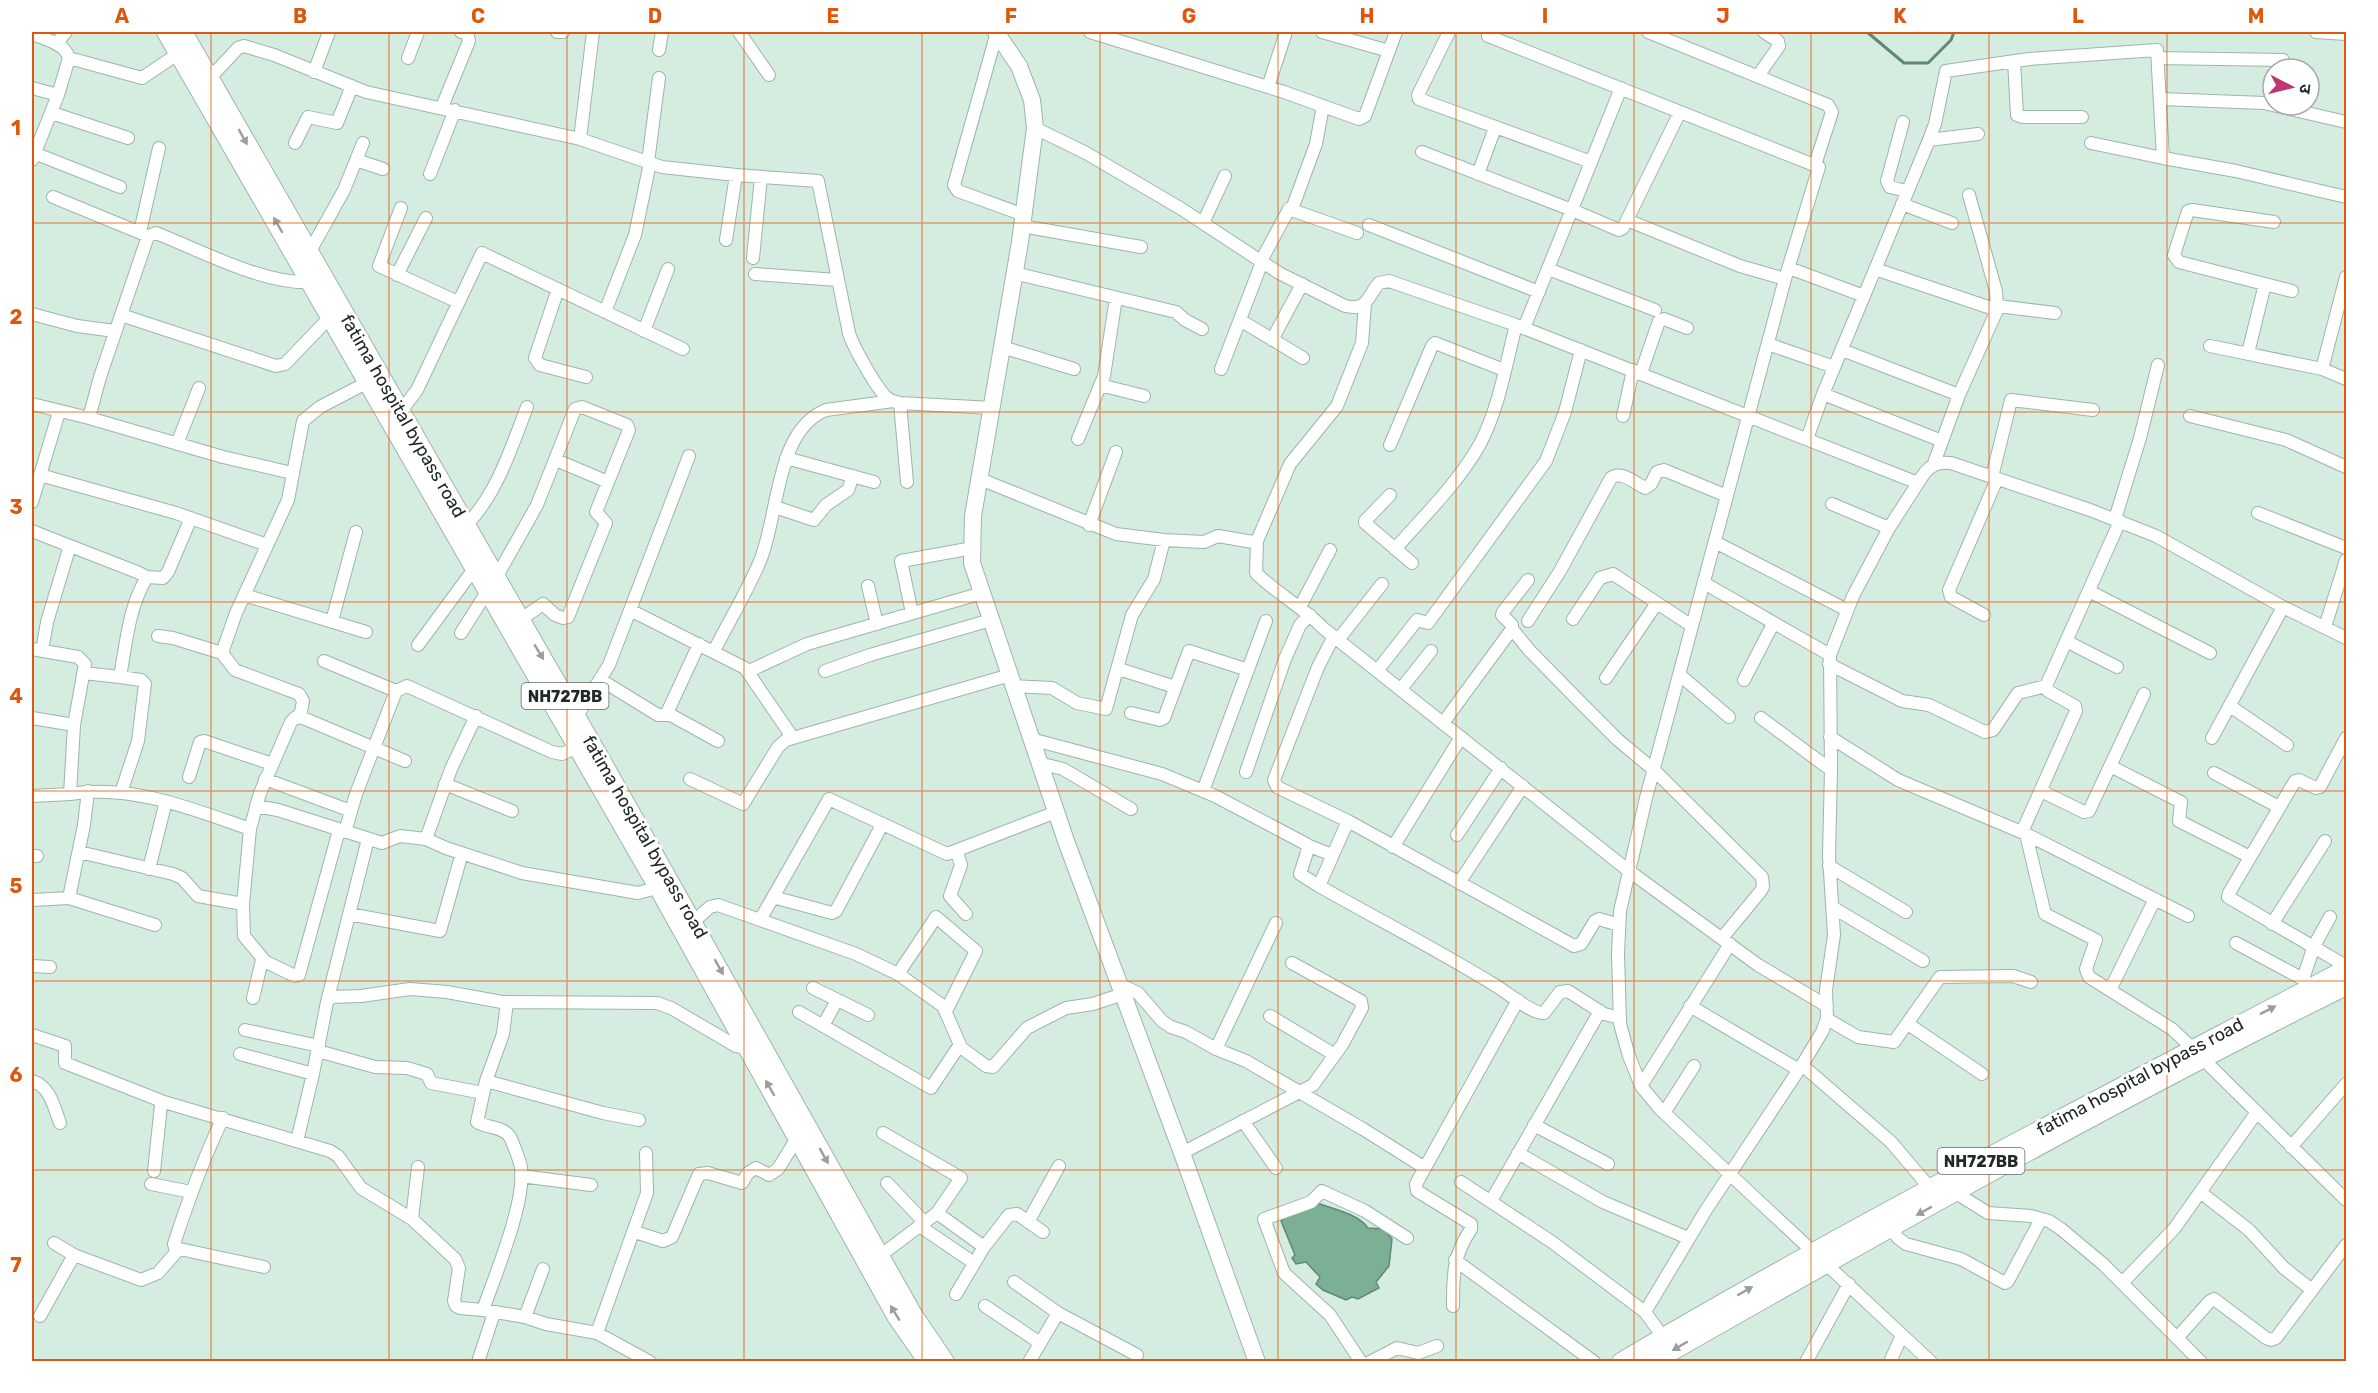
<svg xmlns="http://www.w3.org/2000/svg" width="2378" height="1393" font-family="Rubik,'Noto Sans Devanagari',sans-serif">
	<rect width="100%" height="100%" fill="#d5ede0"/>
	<path fill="#7bb095" stroke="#608873" stroke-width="1.5" d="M1320 1204C1336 1210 1358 1214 1368 1228L1384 1229 1392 1239 1389 1266 1376 1282 1379 1288 1358 1299 1352 1297 1346 1300 1323 1290 1316 1284 1320 1277 1306 1262 1296 1264 1292 1258 1295 1255 1281 1221 1302 1205Z"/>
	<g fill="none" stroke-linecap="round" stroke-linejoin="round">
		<path stroke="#608873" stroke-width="3" d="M1867 32 1904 63H1928L1951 40 1954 32"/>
		<g stroke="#9eb5a9" stroke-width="14">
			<path id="minor" d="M557 32H563
				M739 32 769 75
				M997 32 954 185 958 191 1024 215
				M1090 32 1284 92 1359 119 1365 116 1396 32
				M1322 32 1389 51
				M1449 32 1418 95 1419 99 1591 162
				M1648 32 1828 105 1832 112 1815 165
				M2316 32 2346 34
				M32 34C44 39 65 43 69 58L58 95 32 160
				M1488 36 1819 167 1785 279 1646 798 1620 911 1618 954 1620 1024 1629 1056 1641 1086 1660 1109 1931 1362
				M56 44 66 32
				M659 50 662 32
				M69 58 142 78 179 53
				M408 58 418 32
				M2158 58 2283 60
				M2014 61 2017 115 2022 117H2082
				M314 72 329 32
				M1758 76 1779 46 1778 41 1764 32
				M210 78 238 48 244 46 274 55 366 92 580 139 662 167 736 175 818 181 849 333C853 347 876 387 886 397 890 401 894 402 900 403L992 408
				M1268 87 1286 32
				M32 88 58 95
				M2161 99 2264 103 2346 122
				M442 107 469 41 467 33 461 32
				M52 113 128 138
				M1903 122 1887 181 1890 187 1907 191
				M1035 128 1086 153 1180 208 1279 273 1345 306C1368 311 1367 297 1379 283L1389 281 1516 325 1918 483C1926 469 1933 461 1951 463L2090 510 2156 536 2283 607 2346 638
				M580 139 593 32
				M1929 140 1978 134
				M295 143 308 117 337 123 352 86
				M2091 143 2163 158
				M1422 152 1572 210 1619 230 1623 228 1680 112
				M34 153 120 187
				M356 160 383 169
				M648 162 659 78
				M430 174 455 110
				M1478 174 1495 128
				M53 197 148 236
				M1902 204 1952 223
				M401 208 379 266 458 302
				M1292 209 1316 144 1323 106
				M1627 220 1740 266 1785 279
				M2274 222 2192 210 2188 211 2174 255 2179 262 2292 291
				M1203 223 1225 176
				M1369 225 1539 292
				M1022 226 1141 247
				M140 232 159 148
				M726 240 736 175
				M309 253 344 190 363 143
				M753 258 761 177
				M1261 261 1289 209 1357 233
				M1789 268 1864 296 1823 394 1807 439
				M1548 269 1655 310
				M1875 269 1997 310
				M1014 273 1176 312 1185 320 1202 329
				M755 274 837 280
				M397 275 426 218
				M2346 277 2322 369 2346 379
				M558 289 535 358 540 365 586 377
				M1864 296 1929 140 1935 124 1946 71 2029 59 2157 50 2163 158 2236 171 2346 197
				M1998 306 2055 313
				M605 312 635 235 650 163
				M32 314 77 326 115 331
				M121 315 276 366 285 364 330 317
				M1240 320 1303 358
				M1524 328 1621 88
				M644 331 668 269
				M1272 340 1302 284
				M1768 344 1834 367
				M2210 346 2322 369
				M1002 347 1074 369
				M1842 350 1959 395
				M2248 353 2265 284
				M1221 369 1262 262
				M1641 373 1659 321 1664 319 1687 328
				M1100 385 1144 396
				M1823 394 1942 441
				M900 403 907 482
				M32 404 89 418
				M401 411 417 390 482 253 683 349
				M1623 416 1633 370
				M2190 416 2286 440 2346 467
				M1078 439 1104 376 1116 298
				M177 444 199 388
				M1390 445 1432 346 1435 343 1504 370
				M786 458 874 482
				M556 460 608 482
				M1933 466 1959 395 1997 310 1996 291 1969 195
				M292 473 223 457 89 418 100 377 148 236 156 233C199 250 265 285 310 282
				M40 475 176 513 267 545
				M1992 477 2011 400 2093 410
				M980 479 1116 534 1164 540 1204 542 1218 536 1253 542 1257 541 1290 464 1337 406 1362 343 1365 304
				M1390 495 1365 521V523L1412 563
				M32 502 59 412
				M1832 504 1889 528
				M775 507 814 520 826 505 848 490 853 476
				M2258 513 2346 548
				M2115 519 2140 438 2158 365
				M466 525C496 496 512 446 527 407
				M1089 525 1116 452
				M32 531 65 544 69 549 47 622 42 651
				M1257 541 1256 573C1277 594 1303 607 1323 628L1629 871 1758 965 1827 1006
				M1715 542 1847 610
				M65 544 137 572 147 577 163 578 168 572 191 518
				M1395 549C1424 516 1458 483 1480 444 1499 408 1506 364 1516 325
				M496 578 537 505 575 409 582 407 627 425 629 430 596 512 606 523 568 617 563 618 555 615 543 604 520 620
				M1704 583 1830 655
				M868 586 877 624
				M2089 591 2210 653
				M244 595 366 632
				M1300 607 1330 550
				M632 611 745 668 793 738
				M912 613 901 561 973 548
				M1984 615 1951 597 1949 590 1997 479
				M1573 619 1600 578 1613 574 1692 626
				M332 621 356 532
				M1528 621 1560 571 1611 478C1621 470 1635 483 1645 488L1651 484 1657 472 1664 470 1727 496
				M2325 627 2346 560
				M1512 629 1529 650 1581 703 1618 740 1654 770 1762 877 1763 887 1760 892 1722 938
				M461 633 487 592
				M158 636 173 638 222 653 236 613 288 500 303 421 320 407 372 380
				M1334 636 1318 667 1274 780 1277 787 1348 821 1574 946 1581 944 1595 921 1599 919 1619 925
				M1338 640 1382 584
				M2066 641 2117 667
				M699 644 667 713 718 741
				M418 645 474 569
				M32 649 78 657 85 664 74 725 70 794C132 784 192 809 250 829
				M714 651C729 621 747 592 760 561 779 516 775 430 826 410L893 401
				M222 653 235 670 299 694 303 701 300 717
				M324 661 396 691
				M1829 664 1902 701 1929 705 1985 732 1993 730 2018 693 2046 686
				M1119 669 1175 687
				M749 671 807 644 982 593
				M825 671 870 655 991 620
				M1377 671 1417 620 1428 623 1546 461 1565 412 1581 350
				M83 673 120 677
				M1680 675 1729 717
				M1606 678 1657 603
				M601 680 658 715H668
				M1744 680 1773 624
				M1013 686 1052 688 1077 703 1106 709 1132 615 1154 579 1164 540
				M1401 689 1431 651
				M2230 706 2287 745
				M1131 713 1160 720 1164 718 1189 651 1248 670
				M577 716 609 665 689 456
				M32 718 74 725
				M1761 718 1831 770
				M1443 723 1512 629V625L1502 615 1503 612 1528 580
				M1830 737 1898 780 2026 834 2188 916
				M2212 738 2283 607
				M2346 738 2320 787 2316 788 2299 780 2295 781 2229 893 2228 897 2346 966
				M1031 739 1162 774 1215 796 1306 844 1308 849 1300 874 1319 886
				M1039 763 1063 769 1131 809
				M2110 766 2181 802 2179 821 2250 857
				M1246 772 1285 659 1300 625 1310 615
				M2214 773 2279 807
				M189 777 200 742 204 741 272 764
				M265 779 351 811
				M690 779 743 804 778 747 786 740 1010 675
				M445 784 512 811
				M1203 791 1266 621
				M2041 791 2084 812 2089 811 2144 694
				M121 793 138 741 145 684 141 680 120 677C126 644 129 606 147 577
				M32 796 70 794
				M256 806 278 810 382 843 400 836 426 839 446 848 522 873 638 893 664 886
				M1348 821 1319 886C1377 919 1436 949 1493 984 1506 991 1531 1014 1544 1013L1560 992 1568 991 1604 1014 1620 1018
				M345 832 356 794 396 691 407 686 552 752 562 754 577 747
				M2022 832 2076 711 2075 706 2048 691 2046 686 2120 521
				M2026 834 2045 914 2096 940 2086 969 2089 977 2172 1029 2192 1048
				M1457 835 1501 768
				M426 839 451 769 476 716
				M1307 845 1332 855
				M1393 847 1461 737
				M79 852 173 874 182 878 198 896 243 904 244 936 264 960
				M957 852 961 865 950 896 966 914
				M32 856H37
				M1829 866 1906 912
				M149 869 166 801
				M1459 883 1523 786
				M773 897 832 913 836 911 882 825
				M69 898 84 825 88 791
				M32 900 69 898 155 925
				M243 904 250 829 260 793 291 722 296 717 303 718 405 761
				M1832 907 1923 961
				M349 914 440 931 462 853
				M760 920 829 799 947 854 1056 812
				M693 922 710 907 718 905 856 954 898 974 943 1006 961 1047
				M2272 924 2325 841
				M2236 943 2303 979
				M32 966 50 967
				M898 974 936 917 976 951 946 1011
				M1119 984 1138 993 1162 1021 1171 1027 1186 1032 1216 1049 1246 1061 1363 1129 1425 1168
				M813 988 868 1015
				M2312 988 2303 979 2314 946 2330 917
				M2110 990 2155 899
				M253 998 262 960 295 976 299 975 339 830
				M327 1002 368 839
				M507 1002 503 1034 486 1081 603 1113 639 1120
				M1690 1006 1799 1070
				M799 1012 931 1088 959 1046 986 1066 993 1067 1027 1028 1066 1008 1093 1004 1123 994
				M1270 1016 1335 1055
				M1827 1019 1858 1037 1894 1042 1940 977 2013 976 2031 982
				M1908 1024 1982 1074
				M823 1026 837 1000
				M245 1030 319 1046
				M32 1035 65 1046V1063L164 1102
				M1216 1049 1276 923
				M318 1051 375 1067 407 1068 427 1074 431 1083 483 1093
				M240 1054 313 1074
				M2203 1059 2346 1200
				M1802 1065 1822 1032 1827 1019 1826 990 1834 935 1829 856 1831 770 1830 655 1853 596 1889 528 1918 483
				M32 1081C50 1086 54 1107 60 1123
				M486 1081 477 1122C486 1128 503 1126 510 1137 513 1143 520 1161 521 1168 526 1201 495 1276 483 1310L525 1317 546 1324 597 1333 650 1362
				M1641 1086 1730 944
				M1664 1113 1694 1066
				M223 1118C203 1159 188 1201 174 1244L175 1248 264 1267
				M1243 1121 1276 1168
				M1534 1125 1608 1164
				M297 1141 313 1074 327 1002 331 997 361 996 410 989 447 992 502 1002 657 1003 671 1008 736 1046 748 1049
				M2291 1147 2346 1084
				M1182 1153 1313 1085 1342 1045 1362 1008 1361 1001 1292 963
				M1518 1153 1603 1202 1688 1238
				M154 1171 161 1105 164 1102 330 1151 338 1156 361 1188 412 1219 455 1259 459 1268 454 1301 456 1306 460 1308 483 1310
				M521 1176 591 1185
				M1461 1182 1552 1242 1645 1312
				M887 1183 925 1223
				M151 1184 191 1192
				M2200 1192 2249 1230 2284 1268 2312 1290
				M1956 1193 1988 1213 2031 1216 2049 1221 2061 1229 2103 1264 2201 1362
				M1491 1201 1600 1011
				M937 1213 984 1247
				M412 1219 418 1167
				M1028 1222 1059 1166
				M921 1227 974 1263
				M1892 1229 1898 1238 1906 1244 1961 1259 2005 1283 2008 1281 2041 1219
				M635 1232 663 1241 672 1237 699 1174 708 1173 742 1183 748 1173 756 1168 769 1175 778 1169 799 1135
				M54 1243 74 1255 141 1280 158 1273 178 1250
				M881 1255 937 1213 961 1178 883 1133
				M1455 1260 1594 1362
				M1014 1282 1058 1313 1137 1355
				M2122 1283 2174 1229 2257 1112
				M956 1294 984 1247 1009 1215 1017 1214 1043 1232
				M985 1306 1040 1343
				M1453 1306C1453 1274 1453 1256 1471 1229V1224L1417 1191 1416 1184 1518 1000
				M40 1316 74 1255
				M525 1317 543 1269
				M597 1333 647 1193 646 1153
				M1663 1337 1645 1312 1706 1210 1802 1065 1891 1142 1930 1188
				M2177 1338 2210 1301 2214 1299 2266 1338 2271 1340 2276 1338 2346 1245
				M478 1362 494 1313
				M1029 1362 1058 1313
				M1361 1362 1330 1315 1284 1273 1264 1219 1311 1202 1322 1191 1324 1192 1365 1211 1407 1238
				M1370 1362 1397 1348 1418 1353 1437 1346
				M1806 1362 1849 1284
				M1890 1362 1902 1335"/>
		</g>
		<g stroke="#9eb5a9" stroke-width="18">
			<path id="major" d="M996 32 1019 66 1032 100 1035 128 1020 242 973 516 972 563 1066 841 1182 1153 1257 1362"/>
		</g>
		<g stroke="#9eb5a9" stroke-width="20">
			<path id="highway" d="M166 32 659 889 896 1316 928 1362
				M183 32 605 767 912 1313 945 1362
				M1621 1362C1858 1222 2103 1097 2346 969
				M1653 1362C1881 1232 2111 1102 2346 986"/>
		</g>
		<use href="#minor" stroke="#fff" stroke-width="12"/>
		<use href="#major" stroke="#fff" stroke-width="16"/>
		<use href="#highway" stroke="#fff" stroke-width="18"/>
	</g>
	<defs><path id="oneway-solid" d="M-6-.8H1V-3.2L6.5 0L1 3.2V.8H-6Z" transform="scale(1.5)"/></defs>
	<g fill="#9b9f9c">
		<use href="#oneway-solid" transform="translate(243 137) rotate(61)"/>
		<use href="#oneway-solid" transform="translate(278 225) rotate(-120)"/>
		<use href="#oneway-solid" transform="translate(539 652) rotate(59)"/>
		<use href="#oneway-solid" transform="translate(719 967) rotate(61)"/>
		<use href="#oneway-solid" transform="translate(2268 1010) rotate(-27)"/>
		<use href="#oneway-solid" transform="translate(770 1088) rotate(-120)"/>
		<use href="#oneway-solid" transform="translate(824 1156) rotate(61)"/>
		<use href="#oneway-solid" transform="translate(1924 1211) rotate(151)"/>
		<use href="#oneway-solid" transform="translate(1745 1291) rotate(-30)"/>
		<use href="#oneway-solid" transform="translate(895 1313) rotate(-121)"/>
		<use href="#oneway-solid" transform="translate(1680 1346) rotate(150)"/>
	</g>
	<path fill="none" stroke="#de570d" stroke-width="1.5" stroke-opacity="0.55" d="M211 32V1362M389 32V1362M567 32V1362M744 32V1362M922 32V1362M1100 32V1362M1278 32V1362M1456 32V1362M1634 32V1362M1811 32V1362M1989 32V1362M2167 32V1362M32 223H2346M32 412H2346M32 602H2346M32 791H2346M32 981H2346M32 1170H2346"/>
	<g text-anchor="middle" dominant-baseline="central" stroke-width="6" stroke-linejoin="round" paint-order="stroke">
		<g fill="#fff" stroke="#636966" stroke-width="1.5">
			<rect x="521.5" y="683" width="87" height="26" rx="4.5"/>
			<rect x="1937.5" y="1148" width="87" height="26" rx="4.5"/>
		</g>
		<g font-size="16" font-weight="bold" fill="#202924">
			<text x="565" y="696">NH727BB</text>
			<text x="1981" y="1161">NH727BB</text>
		</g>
		<g font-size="18" fill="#202924" stroke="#fff">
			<text transform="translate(403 416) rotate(60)">fatima hospital bypass road</text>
			<text transform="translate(645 837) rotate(60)">fatima hospital bypass road</text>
			<text transform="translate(2140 1077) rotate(-28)">fatima hospital bypass road</text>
		</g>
	</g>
	<rect width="2378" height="1393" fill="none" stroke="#ffffff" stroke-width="66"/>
	<g transform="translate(2291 87) rotate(97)"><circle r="28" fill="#ffffff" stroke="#a6a9a7" stroke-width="1.5"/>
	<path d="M0-4.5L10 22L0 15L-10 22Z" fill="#be3674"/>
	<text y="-9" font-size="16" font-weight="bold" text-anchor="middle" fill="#202924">उ</text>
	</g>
	<rect x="33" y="33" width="2312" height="1327" fill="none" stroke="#de570d" stroke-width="2"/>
	<g font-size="20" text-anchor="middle" font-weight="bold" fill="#de570d">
		<text x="122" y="23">A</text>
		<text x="300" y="23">B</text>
		<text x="478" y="23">C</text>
		<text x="655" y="23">D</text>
		<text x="833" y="23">E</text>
		<text x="1011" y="23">F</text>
		<text x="1189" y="23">G</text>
		<text x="1367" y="23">H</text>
		<text x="1545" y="23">I</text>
		<text x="1723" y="23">J</text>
		<text x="1900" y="23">K</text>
		<text x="2078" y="23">L</text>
		<text x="2256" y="23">M</text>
		<text x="16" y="135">1</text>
		<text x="16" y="324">2</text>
		<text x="16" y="514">3</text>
		<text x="16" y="703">4</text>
		<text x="16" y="893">5</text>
		<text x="16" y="1082">6</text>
		<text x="16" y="1272">7</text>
	</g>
</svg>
